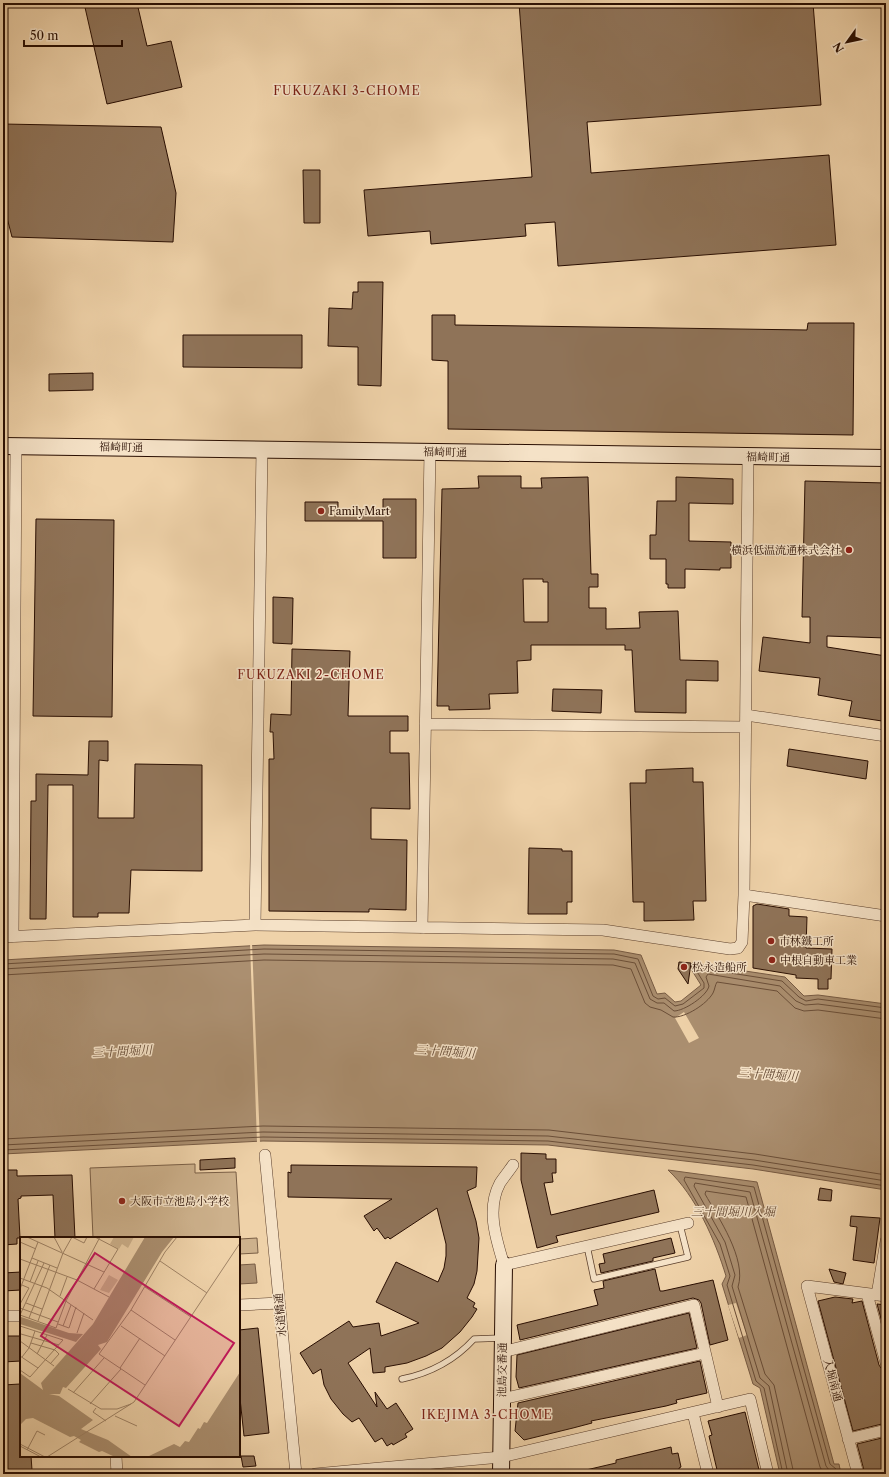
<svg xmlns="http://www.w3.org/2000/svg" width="889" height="1477" font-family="'Libre Caslon Text','Noto Serif JP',serif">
	<rect width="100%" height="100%" fill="#efd2a9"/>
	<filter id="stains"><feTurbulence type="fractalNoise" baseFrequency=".005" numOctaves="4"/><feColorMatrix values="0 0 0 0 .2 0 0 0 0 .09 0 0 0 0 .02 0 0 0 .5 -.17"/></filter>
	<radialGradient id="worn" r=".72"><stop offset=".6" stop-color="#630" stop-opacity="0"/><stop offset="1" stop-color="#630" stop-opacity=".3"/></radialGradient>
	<path fill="#cdb18c" stroke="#7a5f46" d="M195 1164V1173L236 1172 240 1239 257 1238 258 1253 239 1254V1238H93L90 1168Z"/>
	<path fill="#ab8f70" stroke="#775b44" d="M264 945 614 950 641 955 657 994 665 993 675 1002 681 1001 701 985 691 969 692 963 785 977 804 996 818 995 886 1004V1190L753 1169 548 1145 263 1141 3 1154V960Z
		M668 1170 757 1182 834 1464H839L841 1474H780L760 1388 753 1384 722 1284 726 1276C715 1240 696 1196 668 1170Z
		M255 1264 257 1283 239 1284V1265Z"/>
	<path fill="#efd2a9" d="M250 943H252L260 1143H257Z
		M684 1012 699 1038 689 1043 675 1018Z
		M736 1303 747 1335 739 1338 728 1305Z"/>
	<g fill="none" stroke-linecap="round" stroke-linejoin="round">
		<path stroke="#6a4e38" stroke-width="1" d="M3 964 264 949 614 954 638 959 653 996 658 999 665 998 675 1006 683 1004 704 988V983L696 970 698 968 782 981 799 997 806 1001 818 999 886 1008
			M3 969 264 954 613 959 635 963 650 999 657 1003H664L674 1011C684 1011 707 996 709 986L706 977 708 974 780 986 796 1001 805 1005 818 1004 886 1013
			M3 975 264 960 613 965 631 969 645 1003 650 1007 661 1010 673 1017C685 1018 707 1004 713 993 715 989 715 985 717 982L777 991 795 1008 804 1011 818 1010 886 1019
			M3 1139 263 1126 549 1130 755 1154 886 1175
			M3 1145 263 1132 548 1136 754 1160 886 1181
			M3 1150 263 1137 548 1141 753 1165 886 1186
			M783 1474 764 1388 756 1381 727 1285 730 1276 720 1244 684 1180 685 1177 754 1187 830 1464 836 1469 837 1474
			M788 1474 769 1386 760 1378 732 1286 735 1275 725 1242 694 1186 695 1183 750 1192 826 1466 832 1474
			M794 1474 774 1385 765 1374 738 1287C747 1259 718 1217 705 1194L706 1191 746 1197 820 1467 824 1474"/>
	</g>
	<path fill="#8f7358" stroke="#280d01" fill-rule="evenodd" d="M84 3H137L147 46 171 41 182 87 107 104Z
		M519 3H813L821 105 587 122 591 173 829 155 836 245 558 266 555 222 525 224 526 236 431 244 430 231 368 236 364 190 532 177Z
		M3 124 161 127 176 193 173 242 12 237 3 202Z
		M303 170H320V223H304Z
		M358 282H383L381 386 358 385V347L328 346 329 308 352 309 353 292H358Z
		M432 315H455V325L807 330 808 323H854L853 435 448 429V361L432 360Z
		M183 335H302V368L183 367Z
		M93 373V390L49 391V374Z
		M478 476H521V488H542L541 478 588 477 591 574H598V587H589V608H606V629L640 628 639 612 678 611 680 660 718 661V681L686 680V713L635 712 632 650H625V645H531V660L517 661 518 693 489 694 490 709 449 710V706H437L442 489 479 488ZM523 579H543V582H548V622H524Z
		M676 477 733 479V504L689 503V541L731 542V568H720V570L685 569V588H668V584H666V559H650V535H656L657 501H676Z
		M805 481 886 483V638L827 636V647L886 656V693L882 721 849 716 852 701 818 695 820 678 759 671 763 637 810 643V617H802Z
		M383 499H416V558H383V521H305V502H338V510L383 509Z
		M36 519 114 520 112 717 33 716Z
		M273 597 293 598 292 644 273 643Z
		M292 649 350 651 348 716H408V731H390V753H409L410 809 371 808V839L407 840 406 910 369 909V912L269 911V759H274L273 732H270L271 714 291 715Z
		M553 689 602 690 601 713 552 711Z
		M89 741H108V761L99 760 98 818H134L135 764 202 765V871L131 870 129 913H98V917H73V785H48L46 919H30L31 801H36V774L88 775Z
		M789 749 868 761 866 779 787 766Z
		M693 768V782H703L706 901H693L694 920 644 921V902H633L630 783H646V770Z
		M529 848 562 849V851H572V902H567V914H528Z
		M757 904 789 909V916L807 917 806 948 832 949 831 979H828V989H818V979L796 978V975L753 968V906Z
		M679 962 691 963 688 984 678 969Z
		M521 1153 546 1154V1159H556V1173H552L553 1182 544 1183 551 1215 654 1190 659 1212 556 1236 558 1242 537 1248 521 1180Z
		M235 1158V1168L200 1170V1160Z
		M291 1165 477 1167 476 1187 467 1191 476 1221 479 1238 477 1271 474 1284 467 1298 475 1303 473 1307 477 1309 472 1317 460 1332 442 1348 426 1356 407 1363 385 1367V1372L373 1373 370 1348 348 1363 377 1407 375 1392 387 1409 396 1403 413 1429 405 1434 407 1437 393 1445 392 1443 387 1446 382 1438 375 1442 359 1418 352 1422 343 1414 331 1399 324 1385 321 1369 313 1374 300 1353 349 1321 353 1327 379 1323 381 1336 419 1323 376 1302 396 1262 438 1282 444 1268 446 1256V1244L437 1208 390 1239 388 1237 385 1239 377 1228 374 1231 364 1216 392 1199 288 1197V1172L291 1173Z
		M3 1170H17V1176L72 1175 75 1238H55L53 1195 21 1196V1198L18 1199 20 1238H17V1244L3 1245Z
		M820 1188 832 1190 831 1201 818 1200Z
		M851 1216 880 1218 874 1263 853 1260 857 1227 850 1226Z
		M671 1238 675 1253 653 1258V1261L601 1273 599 1264 605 1263 603 1254Z
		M655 1269 660 1291H663L713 1280 728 1340 710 1345 701 1303 699 1300 693 1298 520 1340 517 1325 598 1305 594 1290 604 1288 603 1281Z
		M829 1269 846 1273 843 1284 834 1282Z
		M21 1272V1290L3 1291V1273Z
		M835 1297 853 1299 852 1303 862 1301 879 1365 881 1368 886 1370V1423L853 1431 818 1301Z
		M877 1304 886 1305V1337Z
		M689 1313 697 1348 519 1388 516 1377 517 1355Z
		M258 1328 269 1433 244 1436 239 1389V1330Z
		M3 1336H21V1361L3 1362Z
		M700 1361 707 1393 676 1400 677 1403 666 1406 591 1421 592 1423 573 1428 524 1440 515 1431 518 1403Z
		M20 1384 21 1456H31L32 1470 3 1472V1385Z
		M745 1412 760 1474H718L709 1436 712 1435 708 1421Z
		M886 1437V1474H865L857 1444Z
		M671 1447 672 1454 678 1453 681 1467 679 1468 680 1474H586V1470L616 1463V1460Z
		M241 1456H254L256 1466 243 1467Z"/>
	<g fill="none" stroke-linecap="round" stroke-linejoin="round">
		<g stroke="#5a3e2b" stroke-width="7">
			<path id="lane" d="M587 1246 594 1279 688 1257 680 1225
				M402 1379C431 1373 454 1361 474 1339L502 1338"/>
		</g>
		<g stroke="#5a3e2b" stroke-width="12">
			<path id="street" d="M746 715 886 736
				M425 724 745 727
				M744 895 886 916
				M255 925 262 449
				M422 928 430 451
				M3 937 255 925 603 930 730 949 738 948 742 942 744 895 748 457
				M13 937 16 446
				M265 1155 296 1474
				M513 1165C509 1171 504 1177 500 1183 486 1209 496 1239 504 1265L688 1223
				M867 1294 886 1363
				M877 1295 886 1241
				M239 1305 279 1303
				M3 1316H21
				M502 1352 694 1305 718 1407
				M502 1399 705 1353
				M693 1413 708 1474
				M848 1439 886 1430
				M116 1456 117 1474
				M315 1474 501 1457 750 1399 768 1474
				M858 1474 807 1286 886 1296"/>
		</g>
		<g stroke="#280d01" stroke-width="18">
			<path id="secondary" d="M3 446 886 458
				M501 1474 504 1265"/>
		</g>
		<use href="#lane" stroke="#f5e2c7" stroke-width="5.5"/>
		<use href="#street" stroke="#f5e2c7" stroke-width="11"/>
		<use href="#secondary" stroke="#f5e2c7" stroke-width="16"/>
	</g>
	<g fill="#8f2418" stroke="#f5e2c7" stroke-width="1.5">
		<circle cx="321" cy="511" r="4"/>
		<circle cx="849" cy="550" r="4"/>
		<circle cx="771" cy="941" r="4"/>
		<circle cx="772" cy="960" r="4"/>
		<circle cx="684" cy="967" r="4"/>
		<circle cx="122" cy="1201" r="4"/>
	</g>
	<g text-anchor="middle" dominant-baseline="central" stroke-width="3" stroke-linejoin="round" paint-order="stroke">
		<g font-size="11" fill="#280d01" stroke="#f5e2c7">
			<text transform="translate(121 447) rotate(1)">福崎町通</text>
			<text transform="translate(445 452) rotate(1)">福崎町通</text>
			<text transform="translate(768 457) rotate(1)">福崎町通</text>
			<text transform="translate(280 1315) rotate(-95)">水道橋通</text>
			<text transform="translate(502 1370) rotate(-89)">池島交番通</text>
			<text transform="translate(833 1380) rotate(75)">入堀南通</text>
		</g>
		<g font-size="11" fill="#280d01" stroke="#f5e2c7" text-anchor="start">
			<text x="329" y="511">FamilyMart</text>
			<text x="841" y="550" text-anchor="end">横浜低温流通株式会社</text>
			<text x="779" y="941">市林鐵工所</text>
			<text x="780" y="960">中根自動車工業</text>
			<text x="692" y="967">松永造船所</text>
			<text x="130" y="1201">大阪市立池島小学校</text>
		</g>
		<g font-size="12" letter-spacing="1" fill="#7a1f14" stroke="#f5e2c7">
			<text x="347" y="90">FUKUZAKI 3-CHOME</text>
			<text x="311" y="674">FUKUZAKI 2-CHOME</text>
			<text x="487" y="1414">IKEJIMA 3-CHOME</text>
		</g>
		<g font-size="12" font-style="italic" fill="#634833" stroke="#f5e2c7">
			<text transform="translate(122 1051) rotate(-3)">三十間堀川</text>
			<text transform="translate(445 1051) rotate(4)">三十間堀川</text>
			<text transform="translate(768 1074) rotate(4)">三十間堀川</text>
			<text x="733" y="1211">三十間堀川入堀</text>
		</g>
	</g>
	<g transform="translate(20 1237)">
		<rect width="220" height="220" fill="#efd2a9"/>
		<path d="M94 0H114L108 11 102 7 99 12 90 7ZM89 38 98 43 89 56 80 53Z" fill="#cdb18c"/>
		<path d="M125 0H154L142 15 87 105 78 108 81 112 46 151 43 150 40 157H29L39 159 73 183 61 192 88 203 112 220H95L82 214 79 215 59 205 61 203 54 199 50 200 13 181 6 182 0 188V136L23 153 21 146 73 87ZM1 80 49 96 63 97 56 105 0 87ZM220 135V220H127L154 207 160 210 165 204 169 205 178 191 180 192 184 185 187 186Z" fill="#ab8f70"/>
		<path fill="none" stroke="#9f8366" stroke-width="1" d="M7 0 84 35M34 0 42 15M52 0 64 6 67 0M0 5 16 12M12 21 37 31M0 22 57 43 89 60M140 24 187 56M0 41 27 51 73 83M10 45 18 24M125 50 171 80M0 52 18 5M74 52 98 12 75 0M40 59 47 40M6 66 22 72M0 67 9 51 2 48M0 71 38 85M111 73 155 103M0 78 36 91 46 64 80 0M0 78 24 26M9 81 30 28M18 84 43 16 52 0M38 87 49 91 56 70M0 89 43 103 10 140 0 133M43 89 51 68M101 89 145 119M57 96 64 76M1 97 39 108M0 104 34 129M11 106 35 113 39 117 30 127M17 117 27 98M0 119 18 131M2 120 9 111 15 94M100 131 120 101M125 148 79 117 111 73 145 15 157 0M48 152 81 172H97L111 167M53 156 84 121M70 167 101 132M76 171 73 175 86 184M95 179 117 189M0 207 25 220M0 209 21 220M7 213 17 194 25 198M27 220 114 165 220 6"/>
		<path fill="#c2185b" fill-opacity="0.15" stroke="#c2185b" stroke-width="2" d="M75 16 214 106 159 189 21 99Z"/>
		<rect width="220" height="220" fill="none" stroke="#280d01" stroke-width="2"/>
	</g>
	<rect width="889" height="1477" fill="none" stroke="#efd2a9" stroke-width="16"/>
	<rect x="4" y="4" width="881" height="1469" fill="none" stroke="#280d01" stroke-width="2"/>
	<rect x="8" y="8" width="873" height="1461" fill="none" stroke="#280d01"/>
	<g transform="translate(847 42) rotate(237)" stroke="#f5e2c7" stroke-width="3" paint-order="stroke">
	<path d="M0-3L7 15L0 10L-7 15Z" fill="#280d01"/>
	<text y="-6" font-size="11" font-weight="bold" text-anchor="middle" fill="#280d01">N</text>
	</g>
	<path d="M24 40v6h98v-6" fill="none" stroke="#280d01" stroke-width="2"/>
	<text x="30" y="40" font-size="12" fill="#280d01" stroke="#f5e2c7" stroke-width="3" paint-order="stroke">50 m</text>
	<rect width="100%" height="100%" filter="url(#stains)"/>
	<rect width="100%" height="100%" fill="url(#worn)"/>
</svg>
